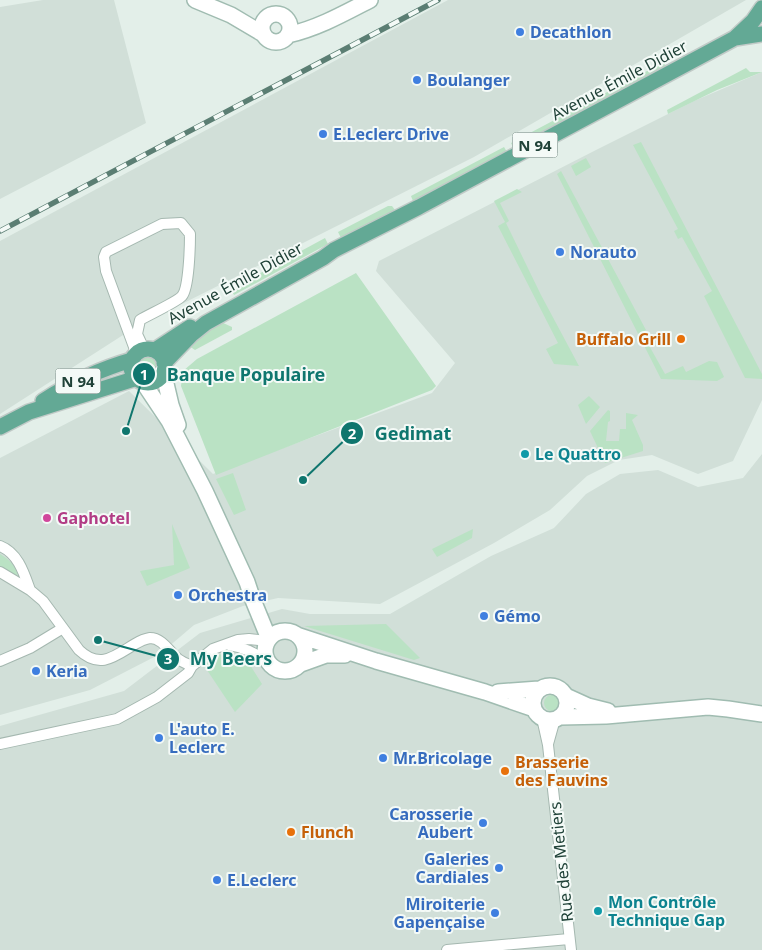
<svg xmlns="http://www.w3.org/2000/svg" width="762" height="950" font-family="'Noto Sans',sans-serif">
	<rect width="100%" height="100%" fill="#e3efe9"/>
	<path fill="#d1dfd8" d="M43 0H114L146 123 0 199V7Z
		M448 0H746L474 157 134 328 0 414V241Z
		M762 72V400L733 461 698 474 652 455 619 460 587 476 550 510 494 543 380 604 278 598 243 606 194 625 160 654 90 690 0 715V458L129 391 213 474 432 393 455 363 376 271 379 261 596 150 694 101Z
		M762 454V950H0V726L124 691 200 633 282 609 310 614H390L491 556 554 528 586 494 620 474 658 470 698 487 743 478Z"/>
	<path fill="#bae2c4" d="M664 62 666 67 514 149 511 143Z
		M746 68 750 72H762L717 90 668 114 667 110Z
		M641 142 762 374V379L745 378 704 296 712 291 682 237 678 239 674 231 678 229 633 145Z
		M504 147 507 152 413 201 411 196Z
		M586 158 591 167 576 176 571 166Z
		M561 171 646 330 642 333 665 374 683 366 686 372 709 361 717 362 724 377 717 381 661 379 557 174Z
		M517 189 522 192 500 203 509 221 506 223 541 295 579 366 554 364 546 349 558 343 498 226 505 222 494 201Z
		M388 206H392L395 210 341 238 338 232Z
		M325 238 328 244 234 295 231 289Z
		M356 273 436 386 432 390 216 475 181 386 183 371 197 359Z
		M221 322 232 327V330L195 350 189 346 192 339Z
		M138 366a10 10 0 1 1 20 0a10 10 0 1 1-20 0Z
		M589 396 600 407 586 424 578 405Z
		M608 410 610 411V421L608 422 606 441H619L620 429H626V413L638 415 632 420 643 445V451L605 463 590 431Z
		M233 473 246 510 234 515 216 479Z
		M172 524 190 568 147 586 140 571 174 565Z
		M473 529 472 538 437 557 432 549Z
		M0 554C10 560 18 567 18 580L0 570Z
		M386 624 420 658 414 660 304 626Z
		M233 653 247 660 262 684 235 712 203 664 218 655Z
		M544 703a8 8 0 1 1 16 0a8 8 0 1 1-16 0Z"/>
	<g fill="none" stroke-linecap="round" stroke-linejoin="round">
		<g stroke="#a5b8b0" stroke-width="12">
			<path id="street" d="M135 355 134 347 106 271 104 257 106 252 162 224 181 223 190 234C190 246 189 288 182 296 177 302 148 315 140 320L137 334 144 349
				M0 546C18 553 24 573 30 590
				M0 572 30 590 43 601 79 650C100 670 115 656 135 644 140 641 144 639 150 638 162 638 169 651 178 659 182 662 187 664 192 666
				M229 645C244 647 254 653 267 661
				M0 661 30 648 63 628
				M542 718 548 745 571 950
				M0 744 117 719 157 697 188 673 192 666 213 649 238 640 249 639 267 641
				M548 744 555 719
				M447 950 569 939"/>
		</g>
		<g stroke="#a0bcb1" stroke-width="18">
			<path id="secondary" d="M195 0 231 15 263 34
				M262 28a14 14 0 1 1 28 0a14 14 0 1 1-28 0Z
				M288 35C318 28 343 14 370 0
				M163 371 171 405 178 425
				M143 382 169 421 205 491 247 582 253 600 269 639
				M265 651a20 20 0 1 1 40 0a20 20 0 1 1-40 0Z
				M297 635 376 661 485 692 534 709
				M301 664 326 655H345
				M533 703a17 17 0 1 1 34 0a17 17 0 1 1-34 0Z
				M498 692 539 689
				M566 696 588 706 608 711
				M560 717 606 716 708 707 728 709 762 714"/>
		</g>
		<g stroke="#c1cac7" stroke-width="18">
			<path id="primary" d="M735 38 753 21 762 8
				M131 366a17 17 0 1 1 34 0a17 17 0 1 1-34 0Z
				M155 350 190 327
				M164 363 191 335 206 323 323 258 334 250 419 207 735 38 762 34
				M43 401C71 383 100 369 132 360
				M0 427 29 412 137 378"/>
		</g>
		<use href="#street" stroke="#fff" stroke-width="10"/>
		<use href="#secondary" stroke="#fff" stroke-width="15"/>
		<use href="#primary" stroke="#63a995" stroke-width="15"/>
		<g stroke="#5b7e73" stroke-width="5.5">
			<path id="rail" d="M0 231 438 0"/>
		</g>
		<use href="#rail" stroke="#f4faf7" stroke-width="4" stroke-dasharray="11" stroke-linecap="butt"/>
	</g>
	<g fill="#3f7fe0" stroke="#f4faf7" stroke-width="2">
		<circle cx="520" cy="32" r="5"/>
		<circle cx="417" cy="80" r="5"/>
		<circle cx="323" cy="134" r="5"/>
		<circle cx="560" cy="252" r="5"/>
		<circle cx="178" cy="595" r="5"/>
		<circle cx="484" cy="616" r="5"/>
		<circle cx="36" cy="671" r="5"/>
		<circle cx="159" cy="738" r="5"/>
		<circle cx="383" cy="758" r="5"/>
		<circle cx="483" cy="823" r="5"/>
		<circle cx="499" cy="868" r="5"/>
		<circle cx="217" cy="880" r="5"/>
		<circle cx="495" cy="913" r="5"/>
	</g>
	<g fill="#e8710a" stroke="#f4faf7" stroke-width="2">
		<circle cx="681" cy="339" r="5"/>
		<circle cx="505" cy="771" r="5"/>
		<circle cx="291" cy="832" r="5"/>
	</g>
	<g fill="#0f9aa8" stroke="#f4faf7" stroke-width="2">
		<circle cx="525" cy="454" r="5"/>
		<circle cx="598" cy="911" r="5"/>
	</g>
	<circle fill="#d1479c" stroke="#f4faf7" stroke-width="2" cx="47" cy="518" r="5"/>
	<g text-anchor="middle" dominant-baseline="central" stroke-width="4" stroke-linejoin="round" paint-order="stroke">
		<g fill="#f4faf7" stroke="#607971" stroke-width="1">
			<rect x="512.5" y="132.5" width="45" height="25" rx="4"/>
			<rect x="55.5" y="368.5" width="45" height="25" rx="4"/>
		</g>
		<g font-size="15" font-weight="bold" fill="#204238">
			<text x="535" y="145">N 94</text>
			<text x="78" y="381">N 94</text>
		</g>
		<g font-size="16" font-weight="bold" fill="#366cbe" stroke="#f4faf7" text-anchor="start">
			<text x="530" y="32">Decathlon</text>
			<text x="427" y="80">Boulanger</text>
			<text x="333" y="134">E.Leclerc Drive</text>
			<text x="570" y="252">Norauto</text>
			<text x="188" y="595">Orchestra</text>
			<text x="494" y="616">Gémo</text>
			<text x="46" y="671">Keria</text>
			<text x="169" y="729">L'auto E.<tspan x="169" dy="18">Leclerc</tspan></text>
			<text x="393" y="758">Mr.Bricolage</text>
			<text x="473" y="814" text-anchor="end">Carosserie<tspan x="473" dy="18">Aubert</tspan></text>
			<text x="489" y="859" text-anchor="end">Galeries<tspan x="489" dy="18">Cardiales</tspan></text>
			<text x="227" y="880">E.Leclerc</text>
			<text x="485" y="904" text-anchor="end">Miroiterie<tspan x="485" dy="18">Gapençaise</tspan></text>
		</g>
		<g font-size="16" fill="#204238" stroke="#f4faf7">
			<text transform="translate(619 80) rotate(-28)">Avenue Émile Didier</text>
			<text transform="translate(235 283) rotate(-29)">Avenue Émile Didier</text>
			<text transform="translate(561 862) rotate(-96)">Rue des Metiers</text>
		</g>
		<g font-size="16" font-weight="bold" fill="#c56008" stroke="#f4faf7" text-anchor="start">
			<text x="671" y="339" text-anchor="end">Buffalo Grill</text>
			<text x="515" y="762">Brasserie<tspan x="515" dy="18">des Fauvins</tspan></text>
			<text x="301" y="832">Flunch</text>
		</g>
		<g font-size="16" font-weight="bold" fill="#0d838f" stroke="#f4faf7" text-anchor="start">
			<text x="535" y="454">Le Quattro</text>
			<text x="608" y="902">Mon Contrôle<tspan x="608" dy="18">Technique Gap</tspan></text>
		</g>
		<g font-size="16" font-weight="bold" fill="#b23c85" stroke="#f4faf7" text-anchor="start">
			<text x="57" y="518">Gaphotel</text>
		</g>
	</g>
	<path fill="none" stroke="#0f766e" stroke-width="2" d="M126 431L144 374M303 480L352 433M98 640L168 659"/>
	<g fill="#0f766e" stroke="#f4faf7" stroke-width="2">
		<circle cx="126" cy="431" r="5"/>
		<circle cx="303" cy="480" r="5"/>
		<circle cx="98" cy="640" r="5"/>
		<circle cx="144" cy="374" r="12"/>
		<circle cx="352" cy="433" r="12"/>
		<circle cx="168" cy="659" r="12"/>
	</g>
	<g font-size="15" text-anchor="middle" font-weight="bold" fill="#fff">
		<text x="144" y="380">1</text>
		<text x="352" y="439">2</text>
		<text x="168" y="664">3</text>
	</g>
	<g font-size="18" text-anchor="middle" font-weight="bold" fill="#0f766e" stroke="#f4faf7" stroke-width="4" stroke-linejoin="round" paint-order="stroke">
		<text x="246" y="381">Banque Populaire</text>
		<text x="413" y="440">Gedimat</text>
		<text x="231" y="665">My Beers</text>
	</g>
</svg>
